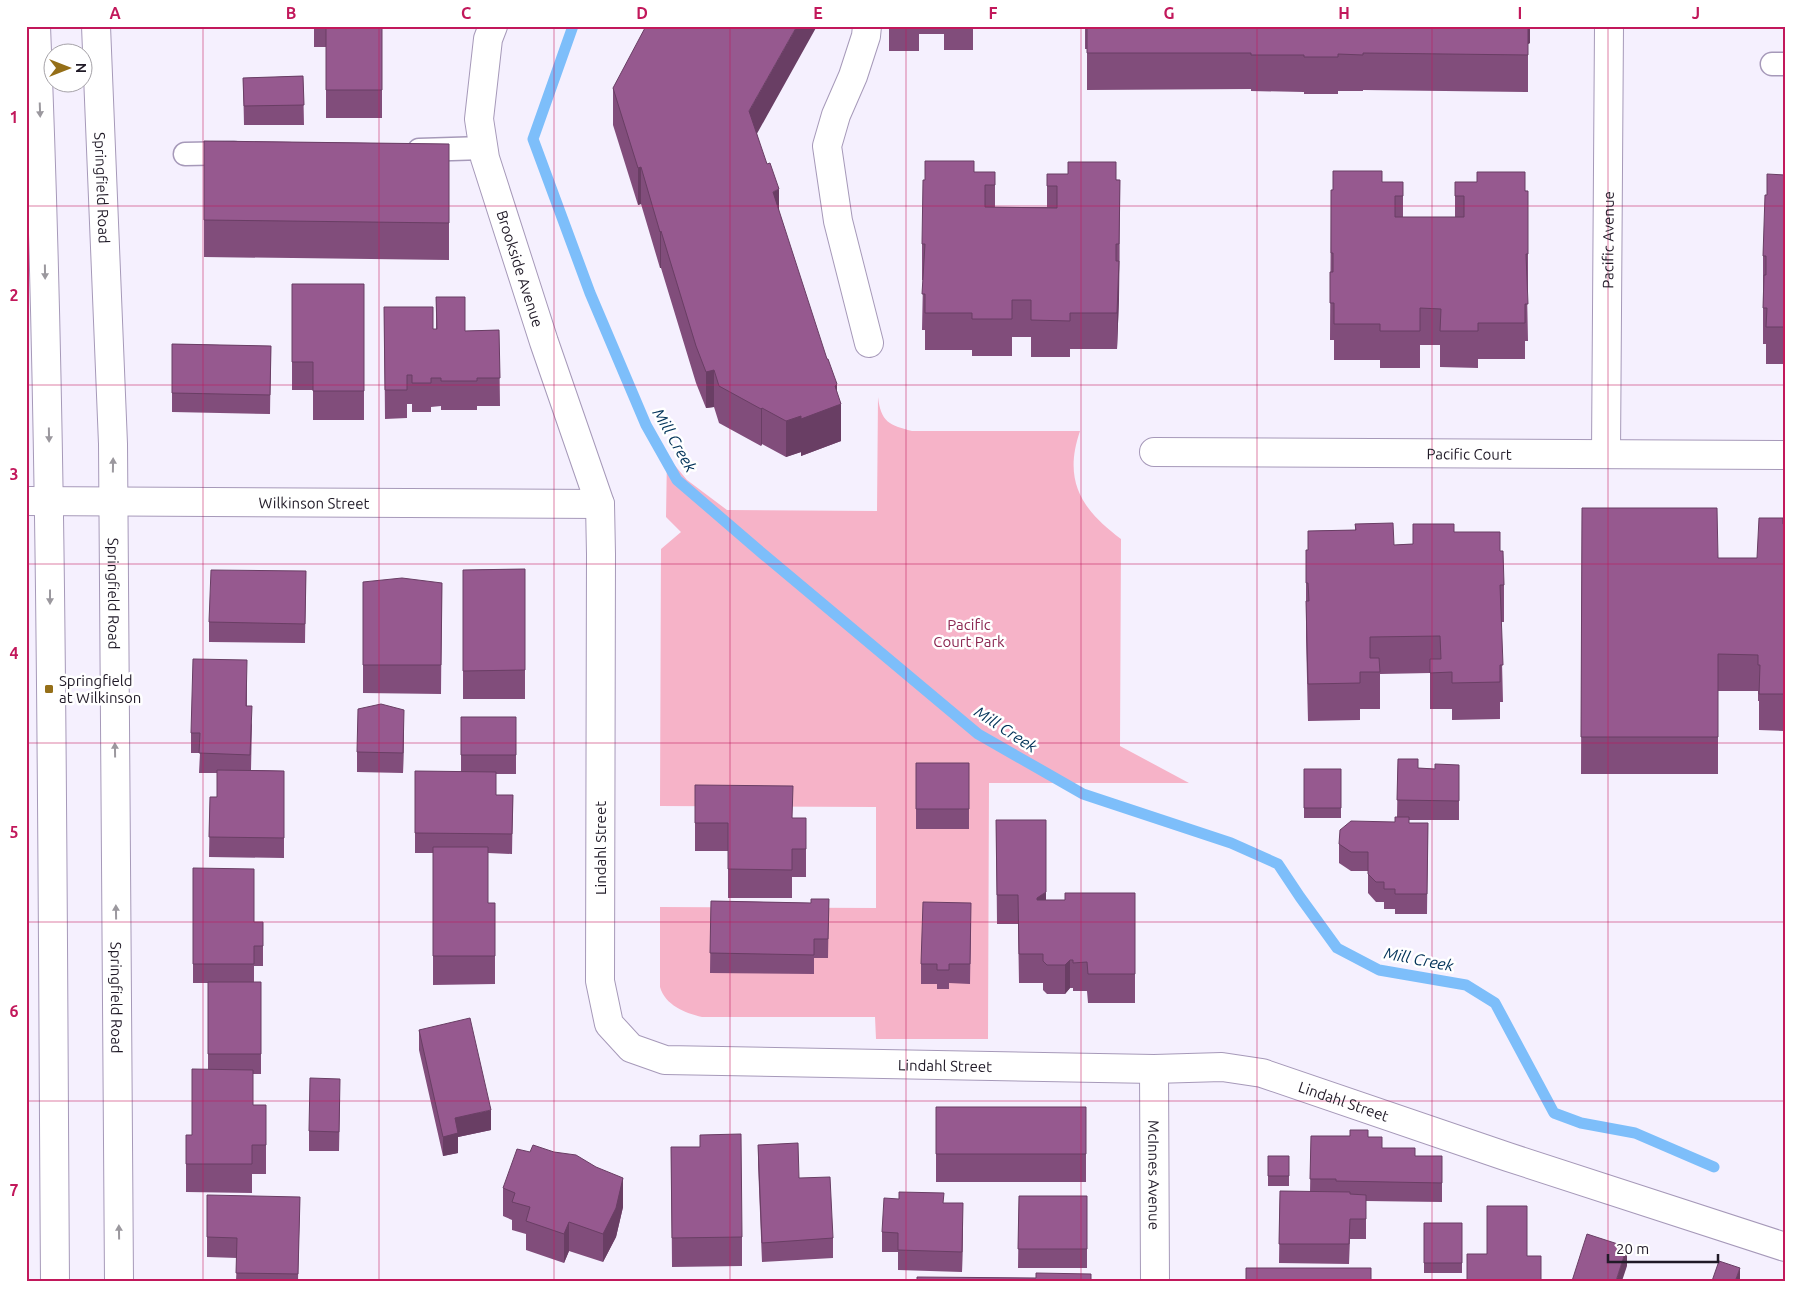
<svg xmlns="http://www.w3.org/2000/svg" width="1811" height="1307" font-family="Ubuntu,sans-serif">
	<rect width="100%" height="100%" fill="#f5f0fe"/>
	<path fill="#f6b3c8" d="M878 397C881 422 889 425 912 431H1080C1063 481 1081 509 1121 539L1120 746 1189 783H989L988 1039H876L875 1017H702C685 1013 665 1005 660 987V907L876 908V807L660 806 661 549 681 532 666 517 667 456 687 480 727 510 877 511Z"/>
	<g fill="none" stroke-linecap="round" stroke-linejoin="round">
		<path stroke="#7dbefa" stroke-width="11" d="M573 26 533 139 590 293 646 425 677 480 763 554 978 734 1083 794 1231 843 1278 864 1300 897 1337 948 1379 970 1466 985 1495 1003 1554 1113 1581 1123 1635 1133 1714 1167"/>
		<g stroke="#a699b9" stroke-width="25">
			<path id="lane" d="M1772 64H1785
				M419 150 484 148
				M185 154 234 153"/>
		</g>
		<g stroke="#a699b9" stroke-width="30">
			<g id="street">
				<path id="s1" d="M493 26 488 39 479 119 485 158 544 342 600 504 601 554 600 981 609 1024 631 1048 665 1060 1154 1069 1222 1067 1262 1073 1508 1157 1785 1247"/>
				<path d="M867 26 866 36 853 76 836 115 827 146 838 221 869 343"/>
				<path id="s2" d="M1154 452 1785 455"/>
				<path id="s3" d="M1606 454 1609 26"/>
				<path id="s4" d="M26 501 600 504"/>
				<path id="s5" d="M1154 1069 1155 1281"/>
			</g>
		</g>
		<g stroke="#a699b9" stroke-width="30">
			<g id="secondary">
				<path d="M36 26C53 444 52 863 55 1281"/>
				<path id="s6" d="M96 26 113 444 119 1281"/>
			</g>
		</g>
		<use href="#lane" stroke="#fff" stroke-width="22"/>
		<use href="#street" stroke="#fff" stroke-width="28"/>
		<use href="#secondary" stroke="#fff" stroke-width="28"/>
	</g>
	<path fill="#814d7b" d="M314 26H382V118H326V47H314Z
		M889 26H973V50H944V34H919V51H889Z
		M1070 26H1530V43L1528 44V92L1363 90V91H1338V94H1304V92L1251 91V89L1087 90V49H1085V29H1070Z
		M303 76 304 125H244L243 78Z
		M613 88 757 134 779 213 837 393 841 441 801 456V452L786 457 762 444 761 446 719 423 714 407 706 408 696 383 661 268H660L641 204 638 205 613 125Z
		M204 141 449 144V260L204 257Z
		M974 172H995V207H1047V174L1120 180 1119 298 1117 349H1070V357H1031V337H1012V356H972V350H925V330H922L923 280H922V244Z
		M1785 175V364H1766V344H1763V256L1767 195Z
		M1382 182H1403V217H1455V182L1528 191V291H1527L1528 341H1525V359H1478V368L1440 367V345H1420V368H1380V360H1334V340H1330L1331 190Z
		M292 284H364V420H313V390H292Z
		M436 297 465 331 499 330 500 406H477V410H441V406L431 407V412H412V404H407V418L385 419 384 307 433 329H436Z
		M172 344 271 346 270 414 172 412Z
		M1582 508 1718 558H1757L1783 524H1785L1784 731 1759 730V701H1758V691H1718V774H1581Z
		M1355 524 1394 545 1413 544 1454 532 1500 551 1504 585V622H1501L1503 702H1500V719L1452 720V709H1430V673L1380 674V709H1360V720L1308 721 1306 637V550H1308V531L1355 530Z
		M525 569V699H463V570Z
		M306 571 305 643 209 642V622Z
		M363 582 442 583 441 694 363 693Z
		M247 680V706L252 725 251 770 284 771V858L209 857 210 797H217V773H199L200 753H191V733Z
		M461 717H516V774H496V795H513L512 854 488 853V903H495V984L433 985V853H415V771L461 772Z
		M404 729 403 773 357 772V752Z
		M1398 759 1418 768 1435 769 1459 765V820H1409V823H1428L1427 914H1395V909H1384V902H1376L1368 893V871H1351L1339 863V844L1395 822 1397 817Z
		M916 763H969V829H916Z
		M1304 769H1341V818H1304Z
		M695 785 793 818H806V877H792V898H728V851H695Z
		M996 820 1046 900H1065L1135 893V1003H1088L1087 991H1073V988H1070L1065 994H1047L1043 990V983H1019L1018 924H997Z
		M193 868 254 922 263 942V966H254V982H261V1074H253V1105H266V1174H252V1193L186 1192V1135H192L208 1069V983H193Z
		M829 899 828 958H814V974L710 973 711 901 811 903Z
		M971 923 970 984 949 983V989H937V984H921V964Z
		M419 1030 491 1130 458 1137V1153L443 1156 419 1050Z
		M340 1099 339 1151H309V1131Z
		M936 1107H1086V1182H936Z
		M1311 1136 1368 1137 1382 1148 1415 1156H1442V1202L1366 1201V1239H1350L1349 1264 1279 1263 1280 1191 1310 1192Z
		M758 1145 799 1178 833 1238V1258L762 1262 758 1164Z
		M671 1147 742 1237V1266L672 1267Z
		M1268 1156H1289V1186H1268Z
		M503 1188 623 1207 616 1237 603 1262 569 1251 564 1263 526 1250V1234L512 1230V1220L503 1216Z
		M1019 1196H1087V1268H1018Z
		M300 1197 298 1281H236L237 1258 207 1257V1237Z
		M944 1203 963 1223 962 1272 898 1270V1252H882V1232Z
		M1424 1223H1462V1273H1424Z"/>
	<path fill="#693e64" d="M797 26H817L749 148V111Z
		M1525 26H1530V43L1528 44V92V45Z
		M641 167V204L638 205V168Z
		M1120 180 1119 298 1117 349V313L1119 261Z
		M779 189V226L773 192Z
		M661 231V268H660V232Z
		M714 370V407L706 408V372Z
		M837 384V405L841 404V441L801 456V419L835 386Z
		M762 408V444L761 446V409Z
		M801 416V452L786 457V421Z
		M404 710V729L403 773V753Z
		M1046 892V921L1037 926V898Z
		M1070 960V988L1065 994V965Z
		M491 1110V1130L458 1137V1153L443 1156V1137L455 1118Z
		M623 1178V1207L616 1237 603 1262V1234Z
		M963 1203V1223L962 1272V1252Z
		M569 1222V1251L564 1263V1234Z
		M1627 1247V1266L1622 1281H1616Z
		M1740 1268V1281L1736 1279Z"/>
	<path fill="#96598f" stroke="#693e64" d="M326 26H382V90H326Z
		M646 26H797L749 111 767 164 770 163 779 189 773 192 827 359H828L837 384 835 386 841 404 801 419V416L786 421 762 408 761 409 719 386 714 370 706 372 696 346 661 231 660 232 641 167 638 168 613 88Z
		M1087 26H1528V55L1363 53V55L1338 54V57H1304V55H1251V53H1087Z
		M303 76 304 105 244 106 243 78Z
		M204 141 449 144V223L204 220Z
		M925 161H974V172H995V185H985V207L1057 208V186H1047V174H1068V162H1116V180H1120L1119 244H1116V261H1119L1117 313H1070V321L1031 320V300H1012V319H972V313H925V294H922L925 244H922L923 180H925Z
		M1333 171H1382V182H1403V196H1395V217H1464V196H1455V182H1477V172H1525V191H1528V254H1526L1528 304H1525V323H1478V331H1440L1441 309 1420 308V331H1380V324H1334V303H1330V272H1333V253H1331V190H1333Z
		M1767 174 1785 175V327H1766L1767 308H1763L1764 275H1766V256H1763L1765 195H1767Z
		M292 284H364V391H313V362H292Z
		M436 297H465V331L499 330 500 378H477V381H441V378H431V383H412V375H407V390H385L384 307H433V329H437Z
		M172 344 271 346 270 395 172 393Z
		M1582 508H1717L1718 558H1757L1759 518H1783V524H1785L1784 694H1759L1760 665H1758V655L1718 654V737H1581Z
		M1393 523 1394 545 1413 544V524H1454V532H1500V551H1503L1504 585H1500L1503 665H1500V682L1452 683V672L1430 673V659H1441L1440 636 1370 637V658H1379L1380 672H1360V683L1308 684 1306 601H1309L1308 583H1306V550H1308V531L1356 530 1355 524Z
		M525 569V670L463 671V570Z
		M211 570 306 571 305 624 209 622Z
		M402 578 442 583 441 665H363V582Z
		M193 659 247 660 246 706H252L250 755 199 753 200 733H191Z
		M381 704 404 710 403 753 357 752 358 709Z
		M461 717H516V755H461Z
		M1398 759H1418V768L1435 769V764L1459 765V801L1397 800Z
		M916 763H969V809H916Z
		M1304 769H1341V808H1304Z
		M217 770 284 771V838L209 837 210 797H217Z
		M415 771 496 772V795H513L512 834 415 833Z
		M695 785 793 786 792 818H806V849H792V870L728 869V823H695Z
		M1395 817H1409V823H1428L1427 894H1395V889H1384V882H1376L1368 874V852H1351L1339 844 1340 830 1351 821 1395 822Z
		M996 820H1046V892L1037 898V900H1065V893H1135V974H1088L1087 962 1073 963V960H1070L1065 965H1047L1043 961V954H1019L1018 895H997Z
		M433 847H488V903H495V956H433Z
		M193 868 254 869V922H263V946H254V964H193Z
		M811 899H829L828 939H814V955L710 953 711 901 811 903Z
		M923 902 971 903 970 964H949V970H937V964H921Z
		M208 982H261V1054H208Z
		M470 1018 491 1110 455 1118 458 1133 443 1137 419 1030Z
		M192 1069 253 1070V1105H266V1145H252V1164H186V1135H192Z
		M310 1078 340 1079 339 1132 309 1131Z
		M936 1107H1086V1154H936Z
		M1350 1130H1368V1137H1382V1148H1415V1156H1442V1183L1336 1181V1179H1310L1311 1136H1350Z
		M741 1134 742 1237 672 1238 671 1147H700V1135Z
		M798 1143 799 1178 830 1177 833 1238 762 1243 758 1145Z
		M533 1145 554 1152 576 1155 596 1167 623 1178 616 1208 603 1234 569 1222 564 1234 526 1221 530 1207 512 1202 515 1193 503 1188 517 1149 530 1152Z
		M1268 1156H1289V1176H1268Z
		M1280 1191 1350 1192V1194L1366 1195V1219H1350L1349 1244H1279Z
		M899 1192 944 1193 943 1203H963L962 1252 898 1250V1233L882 1232 884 1198 899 1199Z
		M207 1195 300 1197 298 1274 236 1273 237 1238 207 1237Z
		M1019 1196H1087V1249H1018Z
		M1487 1206H1527V1256H1541V1281H1467V1254H1487Z
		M1424 1223H1462V1263H1424Z
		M1587 1234 1627 1247 1616 1281H1572Z
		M1719 1261 1740 1268 1736 1279 1741 1281H1712Z
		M1246 1268H1371V1281H1246Z
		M1036 1273 1091 1274V1281H917V1277L1036 1278Z"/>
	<defs><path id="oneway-solid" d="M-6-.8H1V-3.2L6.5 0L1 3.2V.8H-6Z" transform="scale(1.25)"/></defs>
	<g fill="#9b989e">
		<use href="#oneway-solid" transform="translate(40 110) rotate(88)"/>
		<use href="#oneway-solid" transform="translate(45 272) rotate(89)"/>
		<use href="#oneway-solid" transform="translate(49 435) rotate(89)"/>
		<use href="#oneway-solid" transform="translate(113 465) rotate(-89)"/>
		<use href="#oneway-solid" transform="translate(50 597) rotate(90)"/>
		<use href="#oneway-solid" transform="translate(115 750) rotate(-91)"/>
		<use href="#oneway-solid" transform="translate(116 912) rotate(-91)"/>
		<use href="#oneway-solid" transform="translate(119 1232) rotate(-91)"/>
	</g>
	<path fill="none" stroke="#c2185b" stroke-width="1" stroke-opacity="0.55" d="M203 26V1281M379 26V1281M554 26V1281M730 26V1281M906 26V1281M1081 26V1281M1257 26V1281M1432 26V1281M1608 26V1281M26 206H1785M26 385H1785M26 564H1785M26 743H1785M26 922H1785M26 1101H1785"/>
	<rect fill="#956f18" stroke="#fff" stroke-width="2" x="44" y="684" width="10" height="10" rx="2.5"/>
	<g text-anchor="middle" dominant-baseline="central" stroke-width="5" stroke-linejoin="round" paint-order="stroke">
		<g font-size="15" fill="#201a27" stroke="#fff">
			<text stroke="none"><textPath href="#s6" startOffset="162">Springfield Road</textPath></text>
			<text stroke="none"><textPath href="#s3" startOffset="214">Pacific Avenue</textPath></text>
			<text stroke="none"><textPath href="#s1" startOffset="250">Brookside Avenue</textPath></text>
			<text stroke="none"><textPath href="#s2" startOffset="315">Pacific Court</textPath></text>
			<text stroke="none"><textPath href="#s4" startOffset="288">Wilkinson Street</textPath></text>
			<text stroke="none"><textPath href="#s6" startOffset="568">Springfield Road</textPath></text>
			<text transform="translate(600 848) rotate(-90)">Lindahl Street</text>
			<text stroke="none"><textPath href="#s6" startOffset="972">Springfield Road</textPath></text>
			<text stroke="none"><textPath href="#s1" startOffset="1368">Lindahl Street</textPath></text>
			<text stroke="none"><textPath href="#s1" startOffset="1772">Lindahl Street</textPath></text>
			<text stroke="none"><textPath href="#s5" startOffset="106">McInnes Avenue</textPath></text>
		</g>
		<g font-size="15" fill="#8b2751" stroke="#fff">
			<text x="969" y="624">Pacific<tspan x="969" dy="17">Court Park</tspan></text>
		</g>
		<g font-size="15" fill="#201a27" stroke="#fff" text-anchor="start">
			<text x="59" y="680">Springfield<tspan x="59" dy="17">at Wilkinson</tspan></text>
		</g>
		<g font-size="16" font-style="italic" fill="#003258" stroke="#fff">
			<text transform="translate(675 440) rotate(60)">Mill Creek</text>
			<text transform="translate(1006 729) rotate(33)">Mill Creek</text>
			<text transform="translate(1419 959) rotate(11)">Mill Creek</text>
		</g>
	</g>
	<rect width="1811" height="1307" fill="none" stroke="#ffffff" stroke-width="55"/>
	<g transform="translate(68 68) rotate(90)"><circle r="24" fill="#ffffff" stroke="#a6a3a9"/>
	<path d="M0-4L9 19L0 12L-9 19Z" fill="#956f18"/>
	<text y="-8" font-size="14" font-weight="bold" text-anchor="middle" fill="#201a27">N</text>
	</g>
	<path d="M1608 1254v8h110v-8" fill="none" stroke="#201a27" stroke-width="2.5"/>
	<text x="1616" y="1254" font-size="15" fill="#201a27" stroke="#ffffff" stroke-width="4" paint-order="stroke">20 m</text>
	<rect x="28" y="28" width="1756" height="1252" fill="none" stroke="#c2185b" stroke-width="2"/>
	<g font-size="16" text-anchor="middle" font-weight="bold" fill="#c2185b">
		<text x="115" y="19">A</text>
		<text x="291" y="19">B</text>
		<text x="466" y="19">C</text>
		<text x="642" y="19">D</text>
		<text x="818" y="19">E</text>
		<text x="993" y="19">F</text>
		<text x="1169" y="19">G</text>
		<text x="1344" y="19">H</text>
		<text x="1520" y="19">I</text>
		<text x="1696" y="19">J</text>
		<text x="14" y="123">1</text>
		<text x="14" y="301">2</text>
		<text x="14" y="480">3</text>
		<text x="14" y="659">4</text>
		<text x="14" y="838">5</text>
		<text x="14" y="1017">6</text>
		<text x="14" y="1196">7</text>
	</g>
</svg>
